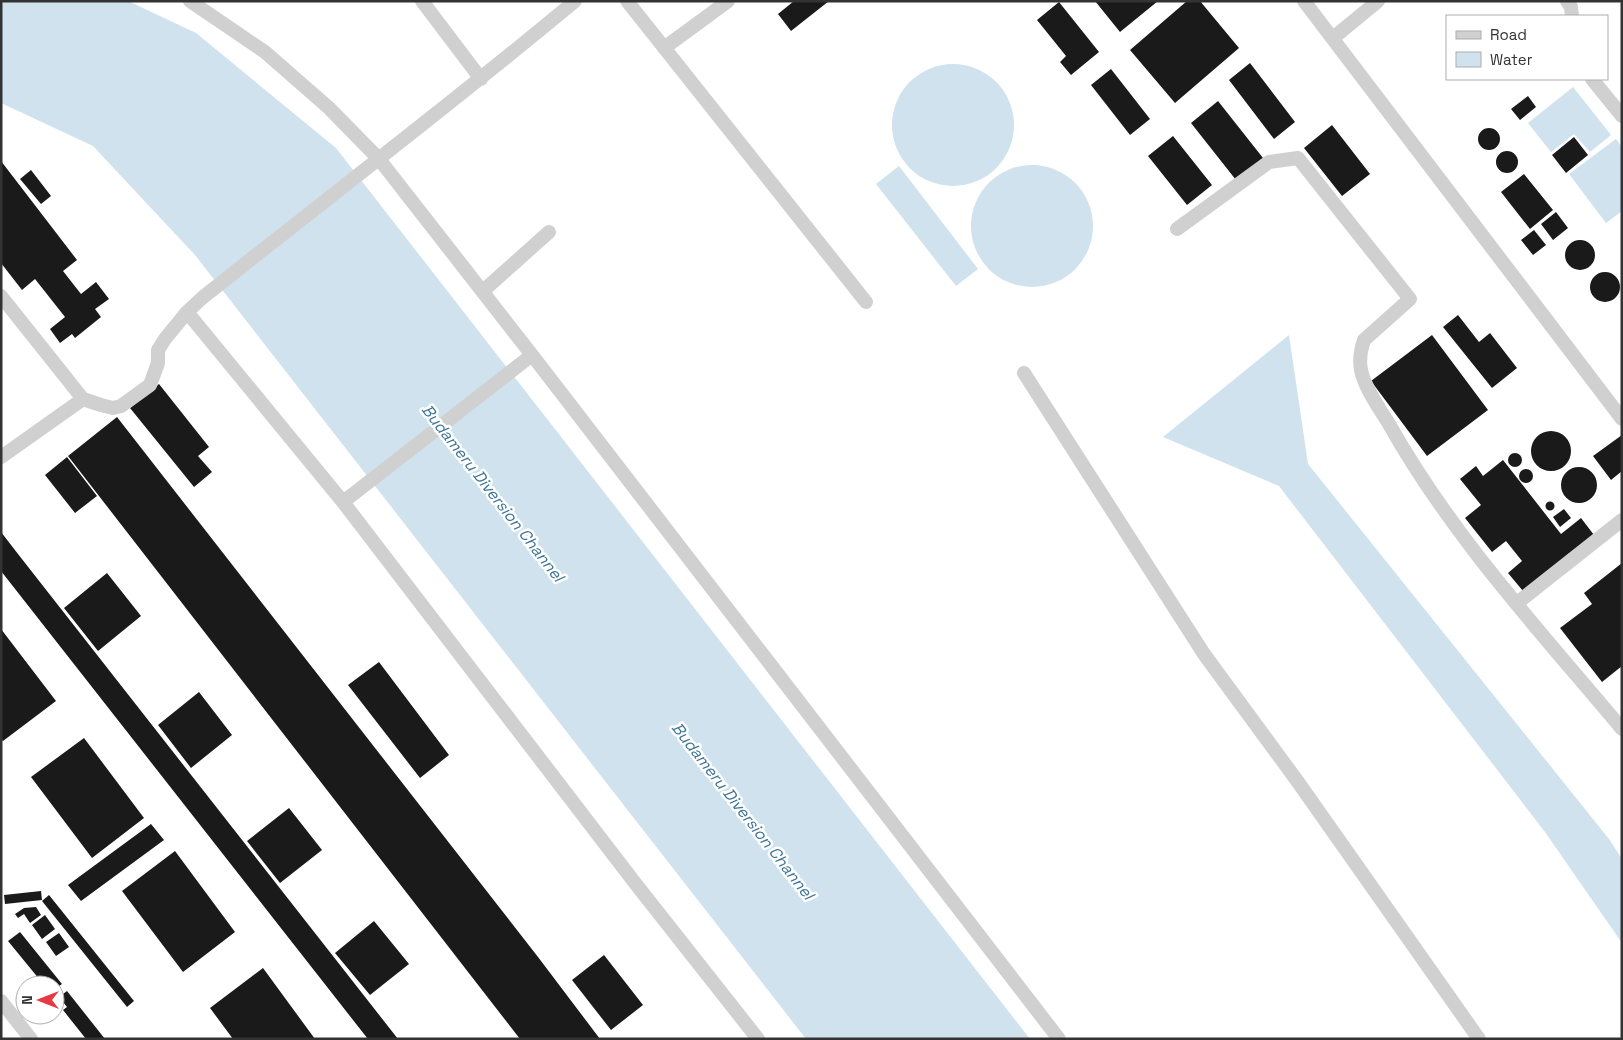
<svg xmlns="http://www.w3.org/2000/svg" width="1623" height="1040" font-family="'Space Grotesk',sans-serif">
	<rect width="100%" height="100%" fill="#fff"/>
	<path fill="#cfe2ee" d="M1 1H128L196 33 336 148 1030 1039H806L195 255 93 146 1 103Z
		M892 125a61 61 0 1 1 122 0a61 61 0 1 1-122 0Z
		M1573 87 1611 135 1590 152 1574 134 1551 152 1528 123Z
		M1616 139 1622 147V211L1606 223 1569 174Z
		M971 226a61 61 0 1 1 122 0a61 61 0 1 1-122 0Z
		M899 166 978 269 956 286 876 184Z
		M1289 335 1308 464 1609 839 1622 859V943L1545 832 1279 486 1163 437Z"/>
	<path fill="#1a1a1a" d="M794 1H829L791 31 778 14Z
		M1095 1H1158L1120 32Z
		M1187 1H1200L1239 48 1175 103 1130 50Z
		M1059 2 1099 52 1071 75 1060 62 1066 56 1037 20Z
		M1250 63 1295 122 1274 139 1229 80Z
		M1111 69 1150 119 1130 135 1091 85Z
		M1528 96 1536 107 1520 120 1511 109Z
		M1218 101 1263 158 1236 180 1191 123Z
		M1332 125 1370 174 1342 196 1304 148Z
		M1478 139a11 11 0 1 1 22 0a11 11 0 1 1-22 0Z
		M1173 136 1212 185 1187 205 1148 156Z
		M1574 137 1588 155 1566 173 1552 155Z
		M1496 162a11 11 0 1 1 22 0a11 11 0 1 1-22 0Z
		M1 161 77 260 63 271 81 294 96 282 109 299 95 309 101 317 75 338 72 334 60 343 50 329 65 317 35 279 22 290 1 263Z
		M31 170 51 196 41 204 20 179Z
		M1524 174 1553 210 1530 229 1501 192Z
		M1556 212 1568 228 1553 240 1541 224Z
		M1534 230 1546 245 1533 255 1521 240Z
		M1565 255a15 15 0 1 1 30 0a15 15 0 1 1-30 0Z
		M1590 287a15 15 0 1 1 30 0a15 15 0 1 1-30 0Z
		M1458 315 1479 342 1490 333 1517 368 1492 388 1443 327Z
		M1432 335 1488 410 1427 456 1371 381Z
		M159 384 209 447 198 456 212 472 194 487 130 408Z
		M117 417 538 957 600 1039H520L68 456Z
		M1531 451a20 20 0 1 1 40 0a20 20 0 1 1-40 0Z
		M1622 435V471L1611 480 1593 456Z
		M1508 460a7 7 0 1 1 14 0a7 7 0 1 1-14 0Z
		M67 457 97 496 75 513 45 475Z
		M1503 460 1561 534 1581 518 1594 535 1523 591 1508 573 1522 561 1506 541 1492 552 1465 518 1481 505 1460 479 1476 466 1483 476Z
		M1561 485a18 18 0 1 1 36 0a18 18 0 1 1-36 0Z
		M1519 476a7 7 0 1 1 14 0a7 7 0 1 1-14 0Z
		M1545.5 506a4.5 4.5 0 1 1 9 0a4.5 4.5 0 1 1-9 0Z
		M1564 509 1571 518 1560 527 1553 517Z
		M1 532 18 554 398 1039H368L364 1034 1 571Z
		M1622 563V666L1602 682 1560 628 1592 604 1584 593Z
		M107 573 141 616 98 651 64 608Z
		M1 629 56 701 3 741 1 739Z
		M379 662 449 755 420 778 348 685Z
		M199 692 232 735 191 768 158 725Z
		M84 738 144 818 92 858 31 777Z
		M289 808 322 850 280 883 247 841Z
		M151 824 164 840 81 901 68 885Z
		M175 851 235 932 183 972 122 891Z
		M41 891 42 900 5 904 4 895Z
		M49 895 134 1001 127 1007 42 901Z
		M36 907 41 915 30 923 24 914 18 918 15 914 24 908Z
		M45 915 55 929 42 939 32 925Z
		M374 921 409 964 370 995 335 953Z
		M20 932 62 984 55 989V985H44L8 941Z
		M59 933 69 947 56 956 46 942Z
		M604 955 643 1005 611 1030 572 980Z
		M263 968 293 1009 315 1039H233L210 1008Z
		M67 991 105 1039H86L63 1010 67 1007 59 997Z"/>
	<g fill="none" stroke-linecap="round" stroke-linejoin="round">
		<path stroke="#d0d0d0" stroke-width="14" d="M190 1 265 52 329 108 379 159 532 355 1059 1039
			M422 1 481 79
			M627 1 866 302
			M1304 1 1622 419
			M1567 1 1571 7 1572 16
			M1333 38 1378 1
			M664 48 728 1
			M1592 79 1622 116
			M1177 229 1269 162 1298 158 1410 299 1364 340C1361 349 1359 360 1361 370 1364 387 1380 409 1389 424 1452 536 1540 631 1622 729
			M483 291 549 232
			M1 296 83 399 101 405 113 408 121 406 150 385 158 363V350L165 339 187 312 202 298C326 199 453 103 575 1
			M187 312 343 502 635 883 758 1039
			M1024 373 1204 654 1298 782 1479 1039
			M1 457 83 399
			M343 502 532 355
			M1517 603 1622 520
			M1 1001 31 1039"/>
	</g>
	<g text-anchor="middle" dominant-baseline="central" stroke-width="5" stroke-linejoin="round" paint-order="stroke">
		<g font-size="16" font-style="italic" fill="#3f7597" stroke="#fff">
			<text transform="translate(493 493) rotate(52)">Budameru Diversion Channel</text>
			<text transform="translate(743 811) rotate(52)">Budameru Diversion Channel</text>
		</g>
	</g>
	<rect width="1623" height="1040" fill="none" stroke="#333333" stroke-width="5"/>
	<rect x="1446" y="15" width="162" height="65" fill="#ffffff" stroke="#adadad"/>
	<rect x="1456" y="31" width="25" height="8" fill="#d0d0d0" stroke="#adadad"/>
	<text x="1490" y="40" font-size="15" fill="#333333">Road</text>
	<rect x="1456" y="52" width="25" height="15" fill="#cfe2ee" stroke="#adadad"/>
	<text x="1490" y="65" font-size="15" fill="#333333">Water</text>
	<g transform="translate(40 1000) rotate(270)"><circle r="24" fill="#ffffff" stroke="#adadad"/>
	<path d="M0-4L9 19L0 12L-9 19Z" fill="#e63946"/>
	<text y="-8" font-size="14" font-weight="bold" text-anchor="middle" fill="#333333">N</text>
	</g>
</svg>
